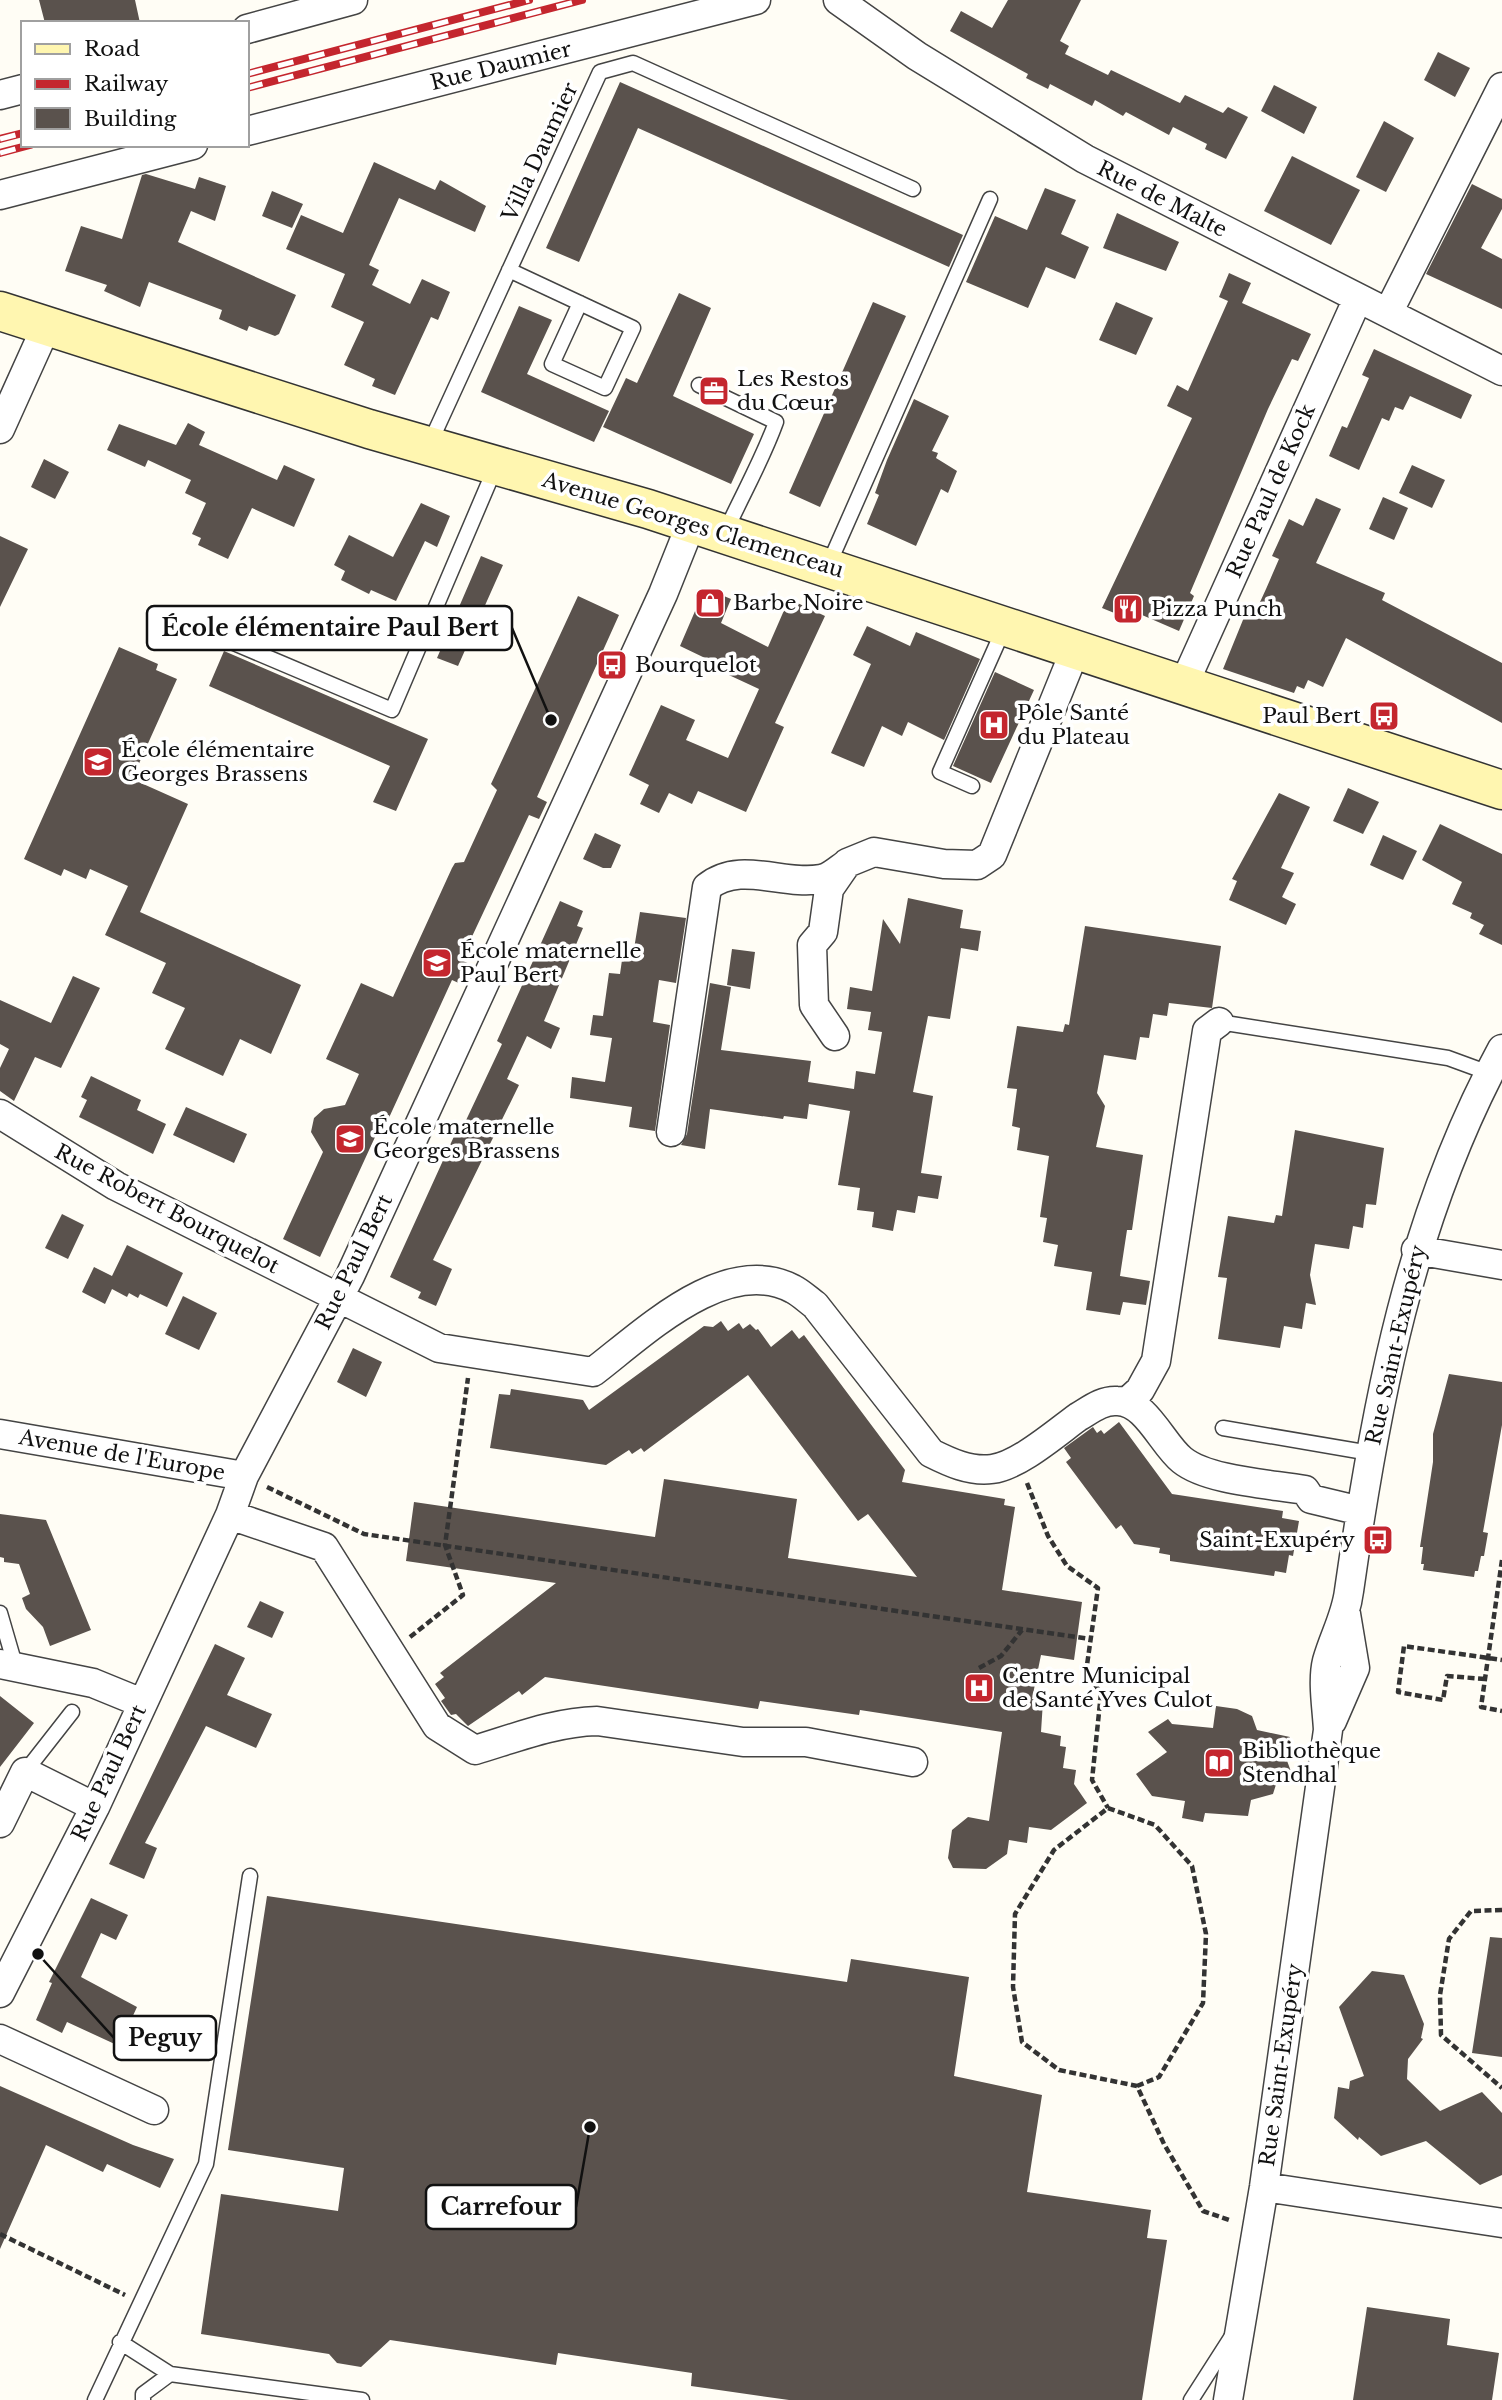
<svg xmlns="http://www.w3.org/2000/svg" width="1502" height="2400" font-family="'Libre Baskerville',serif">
	<rect width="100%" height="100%" fill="#fffdf5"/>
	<path fill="#5a524d" d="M39 0H135L140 23H45Z
		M1008 0H1081L1060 41 1069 46 1065 54 1108 75 1111 70 1180 103 1185 95 1223 113 1228 107 1248 117 1226 159 1205 149 1207 144 1173 127 1169 135 1126 112 1123 116 1095 100 1092 106 1050 84 1048 89 1026 78 1028 74 950 31 961 11 992 28Z
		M1438 52 1470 68 1455 97 1424 80Z
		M620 82 963 235 949 267 638 128 579 262 546 248Z
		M1274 85 1317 107 1304 134 1261 111Z
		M1384 121 1414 138 1386 192 1356 177Z
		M1292 156 1360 190 1331 245 1264 211Z
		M374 162 435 190 440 180 486 206 475 232 399 198 369 265 379 270 372 285 410 304 422 279 450 292 438 320 431 317 395 395 372 386 375 379 344 365 364 322 331 307 345 274 286 249 301 215 343 233Z
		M146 174 195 189 199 177 226 186 215 221 191 211 178 242 296 295 279 334 275 336 249 326 247 331 219 319 222 310 149 282 140 307 104 291 107 285 65 271 81 226 122 239 142 175Z
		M1472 184 1502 199V209L1481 248 1502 259V309L1426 274Z
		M1045 188 1076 200 1061 234 1089 247 1075 279 1046 267 1028 308 966 282 995 216 1027 230Z
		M272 191 303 204 292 228 262 216Z
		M1117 213 1179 242 1166 271 1103 248Z
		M1229 273 1251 283 1242 303 1311 334 1298 361 1292 359 1268 409 1190 593 1194 596 1179 631 1142 615 1139 623 1102 608 1192 418 1167 406 1177 385 1188 391 1228 301 1219 297Z
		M679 293 711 308 673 396 754 434 731 484 603 427 626 378 637 383Z
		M873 302 906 316 820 507 789 493Z
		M1116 302 1153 318 1136 355 1099 340Z
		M519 306 552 320 527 374 609 411 594 442 481 392Z
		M1374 349 1472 395 1461 419 1410 396 1403 410 1395 407 1389 421 1382 418 1359 470 1329 456 1342 426 1347 428 1369 378 1362 375Z
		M914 399 949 416 932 451 938 453 936 458 957 471 948 493 941 489 916 546 867 524 879 495 875 493 887 460Z
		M188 423 205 432 199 445 277 480 284 465 315 479 294 527 252 508 228 559 198 545 201 538 192 534 206 503 185 493 191 480 148 460 145 467 107 450 119 424 176 445Z
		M44 459 69 472 55 499 31 487Z
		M1412 465 1445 480 1432 508 1399 493Z
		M1383 497 1408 508 1394 540 1369 529Z
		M1316 498 1341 509 1316 563 1385 593 1382 600 1502 663V723L1346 638 1323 687 1308 680 1304 689 1297 686 1294 693 1223 669 1247 610 1255 613 1266 589 1279 559 1272 556 1289 519 1303 526Z
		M421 503 450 516 437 547 425 541 396 601 371 590 369 594 341 580 345 571 334 565 349 535 393 557Z
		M0 536 28 549 0 607Z
		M481 556 503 565 458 666 437 658Z
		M705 588 731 599 721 623 768 647 789 599 825 616 775 723 784 727 746 812 698 791 692 804 669 793 659 813 640 804 649 785 629 775 661 705 695 720 686 740 728 758 759 689 703 663 705 658 680 646Z
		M578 596 619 615 537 797 547 802 539 819 529 815 461 960 472 965 463 985 452 980 382 1133 381 1124 320 1257 283 1239 323 1152 311 1132 314 1118 324 1109 345 1105 359 1074 326 1059 361 983 393 997 452 868 455 863 464 862 497 790 491 784Z
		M867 626 910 646 916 632 980 659 944 740 908 722 902 736 882 726 864 767 831 753 871 664 853 655Z
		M119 647 158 664 156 670 177 679 132 779 188 804 140 912 301 985 271 1054 240 1039 223 1076 165 1049 185 1008 152 993 166 963 105 935 128 886 90 869 86 879 64 869 61 876 24 859Z
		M224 651 428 739 396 811 373 802 390 766 209 686Z
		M995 672 1034 690 991 783 953 766Z
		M1348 788 1379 802 1363 834 1333 821Z
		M1279 793 1310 807 1281 868 1294 873 1282 897 1296 904 1286 925 1229 900 1237 881 1232 879Z
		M1440 824 1502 854V945L1479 934 1484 925 1470 918 1472 913 1452 904 1462 882 1422 860Z
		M595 833 621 845 611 868H603L583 859Z
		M1383 835 1417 851 1403 880 1370 865Z
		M908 898 963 910 960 928 981 931 978 951 961 948 950 1019 928 1016 913 1092 933 1096 921 1173 942 1176 938 1199 918 1196 915 1213 897 1210 893 1231 872 1227 874 1212 857 1210 860 1188 838 1185 850 1111 809 1104 807 1119 784 1116 783 1119 710 1109 705 1149 681 1145 687 1134 710 983 731 987 721 1050 811 1061 808 1082 854 1089 856 1071 875 1074 882 1032 868 1030 871 1012 847 1009 850 987 872 991 883 919 900 944Z
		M560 901 583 911 577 926 583 928 544 1021 560 1028 551 1049 527 1036 507 1079 519 1085 433 1260 452 1269 436 1306 418 1298 421 1292 390 1277 456 1132 460 1133 502 1044 497 1041Z
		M640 912 686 918 676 983 659 980 653 1022 670 1025 655 1131 629 1127 632 1107 570 1098 572 1077 605 1082 612 1038 590 1035 593 1015 603 1016 609 973 620 974 623 953 633 955Z
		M1085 926 1221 946 1212 1008 1169 1003 1167 1016 1153 1014 1149 1038 1140 1037 1136 1060 1104 1055 1097 1093 1105 1106 1096 1147 1143 1155 1132 1230H1127L1120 1276 1150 1281 1146 1305 1123 1302 1120 1315 1086 1310 1092 1272 1054 1266 1058 1245 1043 1242 1047 1218 1040 1217 1049 1156 1017 1150 1020 1128 1012 1126 1017 1089 1007 1088 1017 1026 1063 1032 1065 1024 1069 1025Z
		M732 949 755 952 750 989 727 985Z
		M73 976 100 988 61 1068 35 1057 14 1101 0 1091V1068L9 1049 0 1044V1000L51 1023Z
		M91 1076 141 1100 137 1110 166 1124 153 1154 79 1117 87 1100 81 1097Z
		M186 1107 247 1134 234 1163 173 1135Z
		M1295 1130 1384 1148 1376 1205 1366 1204 1363 1228 1353 1226 1349 1249 1315 1244 1310 1275 1316 1305 1306 1303 1302 1329 1284 1326 1280 1348 1218 1339 1227 1278 1218 1277 1228 1216 1274 1223 1276 1215 1282 1216Z
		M62 1214 84 1225 68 1259 45 1248Z
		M127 1245 183 1273 167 1307 140 1294 138 1298 129 1293 127 1297 112 1289 105 1304 82 1292 94 1267 112 1276Z
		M183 1296 217 1313 199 1350 165 1334Z
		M721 1321 728 1331 739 1323 743 1329 750 1324 756 1330 758 1329 771 1347 792 1330 799 1339 804 1335 905 1470 902 1482 1005 1499 1004 1505 1015 1507 1002 1590 1082 1602 1074 1660 1041 1655 1032 1699 1043 1701 1041 1732 1061 1736 1060 1746 1066 1747 1063 1768 1076 1770 1074 1784 1087 1803 1051 1830 1029 1827 1027 1843 1009 1840 1007 1854 986 1869 953 1868 948 1858 952 1830 968 1817 989 1821 1002 1732 860 1710 859 1715 760 1701 758 1709 545 1677 522 1695 519 1691 468 1726 456 1714 451 1715 441 1701 445 1698 435 1684 444 1677 440 1673 556 1583 406 1561 414 1502 655 1537 664 1479 797 1499 788 1558 917 1577 868 1514 858 1521 748 1375 644 1452 641 1448 632 1454 629 1450 606 1465 490 1448 499 1394 510 1395 511 1389 583 1400 589 1410 704 1326 713 1327Z
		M353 1348 382 1362 366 1397 337 1382Z
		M1449 1374 1502 1382V1425L1483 1532 1488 1533 1484 1556H1481L1478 1571H1475L1474 1577 1423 1570 1424 1564H1421L1423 1547H1420L1433 1462V1434Z
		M1119 1422 1172 1494 1283 1511 1282 1518 1299 1521 1293 1556 1289 1555 1286 1573 1275 1571 1274 1576 1170 1561V1555L1159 1553 1160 1548 1134 1544 1121 1525 1116 1529 1066 1462 1071 1458 1064 1448 1093 1427 1097 1433 1101 1430 1104 1434Z
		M0 1514 46 1520 91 1630 50 1646 43 1627 26 1609 22 1598 30 1594 19 1564 4 1562V1558L0 1557Z
		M260 1601 284 1612 272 1638 247 1627Z
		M215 1644 245 1658 227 1695 272 1714 256 1748 206 1726 145 1843 157 1848 144 1879 109 1864Z
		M0 1696 34 1723 0 1767Z
		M1216 1706 1237 1709 1252 1716 1257 1730 1290 1737 1286 1758 1293 1777 1279 1775 1273 1794 1251 1800 1248 1816 1205 1813 1203 1822 1182 1818 1185 1801 1152 1796 1136 1774 1167 1752 1148 1732 1168 1719 1172 1724 1213 1728Z
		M267 1896 847 1982 851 1959 969 1977 954 2076 1042 2095 1027 2192 1151 2210 1147 2238 1167 2240 1142 2400H789L691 2386 692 2373 558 2353 556 2365 390 2340 361 2367 337 2363 329 2354 201 2334 221 2194 338 2211 344 2168 228 2150Z
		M91 1898 128 1915 116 1940 101 1933 81 1977 137 2007 119 2046 67 2022 62 2033 36 2020 52 1983 49 1982Z
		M1490 1937 1502 1938V2057L1472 2053Z
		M1372 1971 1404 1975 1424 2024 1421 2038 1423 2039 1408 2059 1407 2079 1440 2111 1482 2092 1502 2113V2175L1480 2185 1426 2141 1381 2156 1359 2137 1358 2140 1334 2118 1338 2087 1349 2089 1350 2081 1364 2076 1339 2007Z
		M0 2086 133 2145 174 2159 160 2188 107 2164 103 2172 46 2145 0 2249Z
		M1367 2307 1450 2319 1447 2345 1499 2353 1492 2400H1353Z"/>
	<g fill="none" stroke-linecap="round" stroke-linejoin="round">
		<g stroke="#444" stroke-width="17">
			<path id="lane" d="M509 270 633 328 605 388 552 364 580 303
				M699 385 776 422C762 461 742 495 725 533
				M430 443 600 72 633 63 913 189
				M828 566 990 199
				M222 638 392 710 496 466
				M972 786 940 772 1005 626
				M1219 1022 1448 1058 1489 1073
				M1223 1428 1370 1453
				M0 1613 16 1668
				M25 1772 72 1712
				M120 2342 170 2374
				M95 2400 206 2164 250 1876
				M143 2400V2394L170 2374 362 2400
				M1191 2400 1232 2336"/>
		</g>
		<g stroke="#444" stroke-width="31">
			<path id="street" d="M838 0 917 56 1085 159 1502 371
				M247 29 353 0
				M0 95 23 89
				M247 131 756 0
				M0 195 193 145
				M1388 313 1502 87
				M0 429 46 327
				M1184 684 1358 298
				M835 1036 814 1005 812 945 823 932 829 889 847 863 874 852 944 864 977 865 992 855 1076 648
				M0 1114 116 1186 439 1348 593 1372C643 1334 725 1253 793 1289 801 1293 808 1300 815 1305L931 1453C949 1462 970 1472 992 1469 1018 1466 1056 1433 1078 1417 1090 1410 1102 1400 1117 1401 1146 1401 1162 1444 1182 1460 1208 1481 1271 1484 1305 1490L1311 1499 1361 1511
				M671 1132 707 887C740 860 783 886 821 879 829 878 838 870 845 865
				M1416 1250 1502 1265
				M1127 1402 1140 1390 1156 1361 1207 1031 1219 1022
				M0 1434 244 1476
				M230 1515 324 1547 437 1726 475 1750C515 1738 555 1722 597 1721L743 1742H806L913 1762
				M0 1664 93 1683 142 1703
				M1332 1721 1355 1668 1346 1614
				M0 1823 25 1772 95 1807
				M0 1993 95 1807 230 1515 244 1476 350 1276 663 594 691 524
				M0 2039 154 2110
				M1264 2187 1502 2223
				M1228 2400 1264 2187 1328 1730C1327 1709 1322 1681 1327 1661 1334 1636 1346 1616 1349 1591 1376 1402 1410 1218 1502 1049"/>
		</g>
		<g stroke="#333" stroke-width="41">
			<path id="secondary" d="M0 311 369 429 648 509 1502 790"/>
		</g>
		<path stroke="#333" stroke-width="4.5" stroke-dasharray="7 3.5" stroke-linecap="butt" d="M1027 1483 1048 1536 1067 1566 1098 1588 1086 1672 1101 1693 1092 1780 1108 1808
			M267 1487 364 1534 1091 1639
			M1502 1560 1481 1707 1502 1711
			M410 1637 463 1595 445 1545 468 1378
			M979 1668 1001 1656 1022 1630
			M1485 1679 1447 1676 1443 1700 1398 1692 1404 1646 1502 1660
			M1502 1910 1471 1911 1449 1939 1440 1995 1441 2035 1502 2088
			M1137 2086 1159 2077 1203 2003 1206 1934 1192 1866 1155 1825 1108 1808 1054 1850 1015 1914 1013 1987 1022 2042 1059 2070 1137 2086 1164 2144 1203 2211 1232 2221
			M0 2234 125 2295"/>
		<use href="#lane" stroke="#fff" stroke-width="14"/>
		<use href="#street" stroke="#fff" stroke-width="28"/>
		<use href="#secondary" stroke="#fff6b0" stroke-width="38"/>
		<g stroke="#c4262e" stroke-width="8">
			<path id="rail" d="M247 74 529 0
				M247 88 582 0
				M0 139 23 133
				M0 153 30 145"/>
		</g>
		<use href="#rail" stroke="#fff" stroke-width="5" stroke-dasharray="16" stroke-linecap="butt"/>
	</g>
	<defs>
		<g id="office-square" transform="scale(1.575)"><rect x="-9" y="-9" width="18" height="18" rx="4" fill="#c4262e" stroke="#fff"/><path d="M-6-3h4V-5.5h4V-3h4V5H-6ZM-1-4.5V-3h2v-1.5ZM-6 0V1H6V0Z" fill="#fff"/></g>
		<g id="shop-square" transform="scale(1.575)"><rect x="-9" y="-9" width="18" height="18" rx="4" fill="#c4262e" stroke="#fff"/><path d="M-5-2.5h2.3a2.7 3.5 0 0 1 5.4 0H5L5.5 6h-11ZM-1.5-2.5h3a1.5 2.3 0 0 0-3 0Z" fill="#fff"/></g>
		<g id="restaurant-square" transform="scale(1.575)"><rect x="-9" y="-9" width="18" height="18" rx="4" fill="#c4262e" stroke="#fff"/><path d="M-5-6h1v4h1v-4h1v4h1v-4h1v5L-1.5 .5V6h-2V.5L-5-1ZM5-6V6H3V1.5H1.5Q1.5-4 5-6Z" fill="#fff"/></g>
		<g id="bus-square" transform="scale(1.575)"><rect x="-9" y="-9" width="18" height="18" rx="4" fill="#c4262e" stroke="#fff"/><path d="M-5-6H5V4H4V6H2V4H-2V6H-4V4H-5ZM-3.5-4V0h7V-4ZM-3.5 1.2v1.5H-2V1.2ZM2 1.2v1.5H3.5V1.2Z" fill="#fff"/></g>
		<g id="hospital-square" transform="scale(1.575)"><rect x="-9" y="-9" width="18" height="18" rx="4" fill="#c4262e" stroke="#fff"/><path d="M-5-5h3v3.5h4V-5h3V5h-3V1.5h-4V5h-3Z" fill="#fff"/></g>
		<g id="school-square" transform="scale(1.575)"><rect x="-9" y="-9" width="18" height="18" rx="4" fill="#c4262e" stroke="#fff"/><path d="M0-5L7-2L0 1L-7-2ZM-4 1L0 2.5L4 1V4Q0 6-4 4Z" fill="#fff"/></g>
		<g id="library-square" transform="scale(1.575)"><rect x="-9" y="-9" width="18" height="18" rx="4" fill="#c4262e" stroke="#fff"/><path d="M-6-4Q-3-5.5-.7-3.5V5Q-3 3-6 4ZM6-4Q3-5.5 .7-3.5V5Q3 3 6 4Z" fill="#fff"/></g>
	</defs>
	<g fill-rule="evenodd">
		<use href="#office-square" x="714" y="391"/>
		<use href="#shop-square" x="710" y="603"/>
		<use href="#restaurant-square" x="1128" y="609"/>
		<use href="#bus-square" x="612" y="665"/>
		<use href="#bus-square" x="1384" y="716"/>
		<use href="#hospital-square" x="994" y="725"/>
		<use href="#school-square" x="98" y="762"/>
		<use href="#school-square" x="437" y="963"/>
		<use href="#school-square" x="350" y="1139"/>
		<use href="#bus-square" x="1378" y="1540"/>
		<use href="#hospital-square" x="979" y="1688"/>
		<use href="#library-square" x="1219" y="1763"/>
	</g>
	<g text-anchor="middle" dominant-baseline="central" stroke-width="7" stroke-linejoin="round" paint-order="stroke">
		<g font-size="21" fill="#111" stroke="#fff">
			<text transform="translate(501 66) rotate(-14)">Rue Daumier</text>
			<text transform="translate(540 152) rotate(-65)">Villa Daumier</text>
			<text transform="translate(1162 199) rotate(27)">Rue de Malte</text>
			<text transform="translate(1271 491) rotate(-66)">Rue Paul de Kock</text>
			<text transform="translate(693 525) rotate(17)">Avenue Georges Clemenceau</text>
			<text transform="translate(167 1209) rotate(28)">Rue Robert Bourquelot</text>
			<text transform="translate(354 1262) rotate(-64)">Rue Paul Bert</text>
			<text transform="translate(1396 1345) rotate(-77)">Rue Saint-Exupéry</text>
			<text transform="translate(122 1455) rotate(10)">Avenue de l'Europe</text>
			<text transform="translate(109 1773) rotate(-65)">Rue Paul Bert</text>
			<text transform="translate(1281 2065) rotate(-82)">Rue Saint-Exupéry</text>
		</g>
		<g font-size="21" fill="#111" stroke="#fff" text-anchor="start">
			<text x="737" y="379">Les Restos<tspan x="737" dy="24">du Cœur</tspan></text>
			<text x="733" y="603">Barbe Noire</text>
			<text x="1151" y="609">Pizza Punch</text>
			<text x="635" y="665">Bourquelot</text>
			<text x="1017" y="713">Pôle Santé<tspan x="1017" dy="24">du Plateau</tspan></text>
			<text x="1361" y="716" text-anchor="end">Paul Bert</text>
			<text x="121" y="750">École élémentaire<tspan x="121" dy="24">Georges Brassens</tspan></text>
			<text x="460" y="951">École maternelle<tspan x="460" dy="24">Paul Bert</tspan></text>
			<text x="373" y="1127">École maternelle<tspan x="373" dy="24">Georges Brassens</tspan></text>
			<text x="1355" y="1540" text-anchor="end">Saint-Exupéry</text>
			<text x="1002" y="1676">Centre Municipal<tspan x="1002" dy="24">de Santé Yves Culot</tspan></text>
			<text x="1242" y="1751">Bibliothèque<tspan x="1242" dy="24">Stendhal</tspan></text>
		</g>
	</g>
	<path fill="none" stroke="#111" stroke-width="2.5" d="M551 720L512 628M38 1954L114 2038M590 2127L576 2207"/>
	<g fill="#111" stroke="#fff" stroke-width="2.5">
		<circle cx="551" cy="720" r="7"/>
		<circle cx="38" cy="1954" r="7"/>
		<circle cx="590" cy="2127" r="7"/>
	</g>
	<g fill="#fff" stroke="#111" stroke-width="2.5">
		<rect x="147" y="606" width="365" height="44" rx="7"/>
		<rect x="114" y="2016" width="102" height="44" rx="7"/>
		<rect x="426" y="2185" width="150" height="44" rx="7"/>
	</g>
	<g font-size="23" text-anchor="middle" font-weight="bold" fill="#111">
		<text x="330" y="636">École élémentaire Paul Bert</text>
		<text x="165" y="2046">Peguy</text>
		<text x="501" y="2215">Carrefour</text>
	</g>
	<rect x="21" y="21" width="228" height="126" fill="#ffffff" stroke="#a0a0a0" stroke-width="2"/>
	<rect x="35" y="44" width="35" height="10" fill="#fff6b0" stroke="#a0a0a0" stroke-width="2"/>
	<text x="84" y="56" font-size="21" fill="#111111">Road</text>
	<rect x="35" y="79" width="35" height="10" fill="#c4262e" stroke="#a0a0a0" stroke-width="2"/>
	<text x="84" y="91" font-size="21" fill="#111111">Railway</text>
	<rect x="35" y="108" width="35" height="21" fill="#5a524d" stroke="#a0a0a0" stroke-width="2"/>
	<text x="84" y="126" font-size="21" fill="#111111">Building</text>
</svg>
